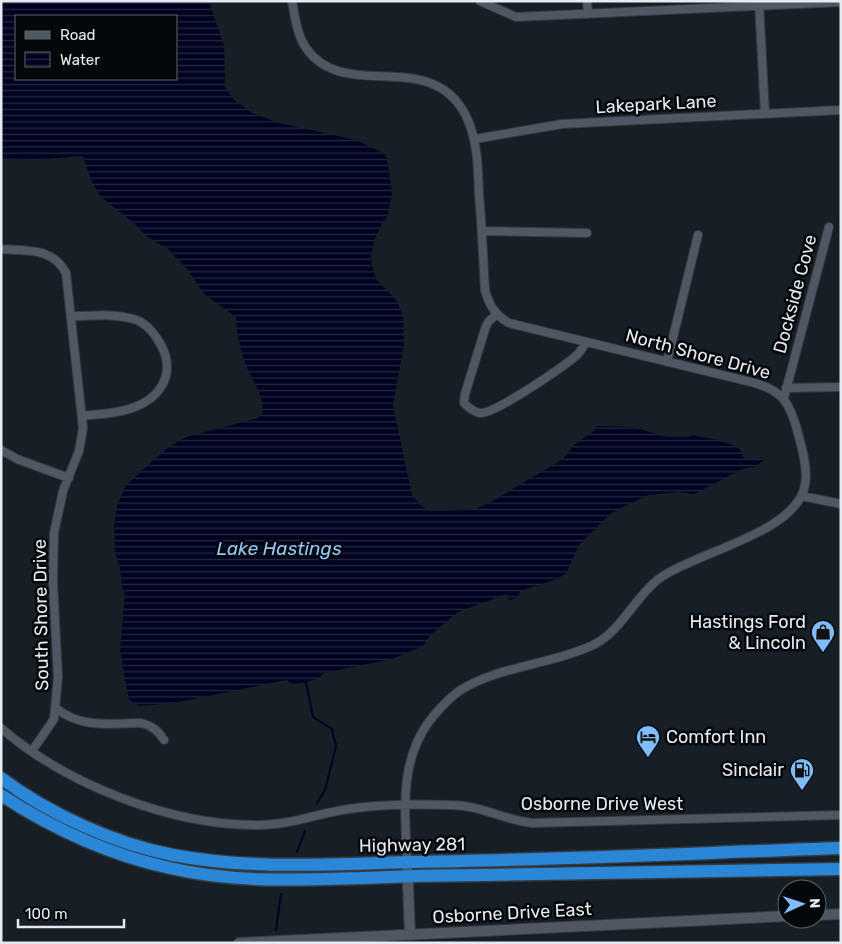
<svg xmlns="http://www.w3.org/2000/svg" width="842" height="944" font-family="Rubik,sans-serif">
	<defs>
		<pattern id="water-rules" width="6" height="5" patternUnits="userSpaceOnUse" patternTransform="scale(1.25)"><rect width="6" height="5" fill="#00031f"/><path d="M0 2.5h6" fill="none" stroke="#252840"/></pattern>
	</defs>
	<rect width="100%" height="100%" fill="#161e26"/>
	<path fill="url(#water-rules)" fill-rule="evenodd" d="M1 1H209L224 46 225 87 233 99 252 113 279 123 356 140 385 154 389 170 392 195 387 217 381 225 375 239 371 255 372 265 376 279 397 301 403 318 404 344 393 406 412 495 420 505 430 511 472 510 491 502 563 459 573 446 595 430 597 426 633 427 666 437H689L691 435C702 437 734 442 740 450 743 454 742 457 746 460L765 458 763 461 754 467 742 469 694 494 679 492 648 495 631 503 610 514 579 545 566 573 557 579 520 591 518 598 509 600 507 594 458 612 430 635 423 646 392 659 324 673 317 679 294 685 286 680 174 703 139 706 129 700 120 651 125 593 122 587 120 569 115 552 114 526 117 506 126 485 166 449 186 437 258 418 263 413C263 396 256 386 249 372 241 355 237 336 236 317L205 295 187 269 164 245 162 246 145 235 135 224 100 196 91 180 84 158 82 156 37 160 1 158ZM16 16H176V79H16Z"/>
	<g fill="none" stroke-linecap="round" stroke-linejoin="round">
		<path stroke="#00031f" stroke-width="2" d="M306 682 313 717 332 729 336 746 325 790 317 803
			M297 852 305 831
			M276 930 281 894"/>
		<g stroke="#353a41" stroke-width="10">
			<path id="minor" d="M292 1C295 17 297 35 306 48 344 103 430 47 465 114 478 139 478 168 479 195 482 227 483 258 485 290 489 305 495 315 509 323L751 382C783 390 790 403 798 433 802 449 808 469 805 485 797 533 696 552 660 578 634 597 621 633 591 646 549 665 498 666 459 691 451 697 443 705 437 712 398 754 405 809 407 862
				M480 1 516 17 841 2
				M587 1 588 14
				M759 3 765 114
				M475 139 562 124 841 110
				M482 231 587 233
				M1 249C27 251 52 247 66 273L83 428 79 451 63 491 54 533 53 582 58 677 54 719 32 751
				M497 314 489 321 486 326 465 394 464 403C468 407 474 412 480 413 495 414 563 367 577 355 580 352 583 347 586 342
				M72 316C91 316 114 313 133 319 146 322 155 334 161 345 177 375 159 400 129 409 114 414 98 414 83 416
				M667 362 698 235
				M786 388 841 387
				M784 398 829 227
				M1 450 17 459 69 478
				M802 496 841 504
				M56 708C81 729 110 723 141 723 152 726 158 730 164 740
				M1 728C67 785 172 826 259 825 290 825 319 813 349 809 382 804 418 804 451 805 480 805 504 820 532 823L841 815"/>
		</g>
		<g stroke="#353a41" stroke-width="12">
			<path id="tertiary" d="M407 862 410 934
				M817 915 841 914
				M239 943 787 916"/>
		</g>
		<g stroke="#353a41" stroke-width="15">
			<path id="trunk" d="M1 778C49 814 115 844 173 855 252 870 331 864 410 862 554 860 697 853 841 848
				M1 795C53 829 110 855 170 868 233 883 299 880 363 878 403 876 443 875 484 875 603 873 722 871 841 869"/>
		</g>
		<use href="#minor" stroke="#4f5862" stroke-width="8"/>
		<use href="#tertiary" stroke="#4f5862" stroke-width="10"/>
		<use href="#trunk" stroke="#2a87d8" stroke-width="12"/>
	</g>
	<defs>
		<g id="shop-pin" transform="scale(1.25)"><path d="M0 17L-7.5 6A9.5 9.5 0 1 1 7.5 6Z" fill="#81bcfa" stroke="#05080b"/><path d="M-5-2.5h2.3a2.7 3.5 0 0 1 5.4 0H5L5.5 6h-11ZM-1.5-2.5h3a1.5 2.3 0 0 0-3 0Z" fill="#111"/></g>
		<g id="hotel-pin" transform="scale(1.25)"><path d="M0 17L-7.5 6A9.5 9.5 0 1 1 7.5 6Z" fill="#81bcfa" stroke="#05080b"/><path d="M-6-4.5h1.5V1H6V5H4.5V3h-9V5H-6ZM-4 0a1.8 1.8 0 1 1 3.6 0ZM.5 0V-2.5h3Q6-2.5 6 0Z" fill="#111"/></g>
		<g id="fuel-pin" transform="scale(1.25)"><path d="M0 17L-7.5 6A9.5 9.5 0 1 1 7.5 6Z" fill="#81bcfa" stroke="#05080b"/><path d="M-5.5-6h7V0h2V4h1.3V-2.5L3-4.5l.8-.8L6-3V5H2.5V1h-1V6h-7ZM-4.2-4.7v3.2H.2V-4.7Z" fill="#111"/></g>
	</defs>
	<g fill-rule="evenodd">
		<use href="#shop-pin" x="823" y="632"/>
		<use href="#hotel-pin" x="648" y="737"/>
		<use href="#fuel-pin" x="802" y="770"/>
	</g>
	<g text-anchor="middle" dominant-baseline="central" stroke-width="5" stroke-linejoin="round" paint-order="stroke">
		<g font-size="18" fill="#e6ebf1" stroke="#05080b">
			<text transform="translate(656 104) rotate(-3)">Lakepark Lane</text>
			<text transform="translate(795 294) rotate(-75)">Dockside Cove</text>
			<text transform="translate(698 354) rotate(15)">North Shore Drive</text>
			<text transform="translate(41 615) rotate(-91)">South Shore Drive</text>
			<text x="602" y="804">Osborne Drive West</text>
			<text transform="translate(412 845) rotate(-1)">Highway 281</text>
			<text transform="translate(512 913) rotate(-3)">Osborne Drive East</text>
		</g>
		<g font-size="18" fill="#e6ebf1" stroke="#05080b" text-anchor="end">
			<text x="806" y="622">Hastings Ford<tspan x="806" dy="21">&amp; Lincoln</tspan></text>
			<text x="666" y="737" text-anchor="start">Comfort Inn</text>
			<text x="784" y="770">Sinclair</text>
		</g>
		<g font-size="19" font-style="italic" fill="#94c5f9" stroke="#05080b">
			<text x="279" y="548">Lake Hastings</text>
		</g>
	</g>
	<rect width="842" height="944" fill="none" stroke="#e6ebf1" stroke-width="5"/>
	<rect x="15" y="15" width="162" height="65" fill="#05080b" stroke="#5f6367"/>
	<rect x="25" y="31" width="25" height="8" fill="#4f5862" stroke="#5f6367"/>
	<text x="60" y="40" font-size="15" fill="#e6ebf1">Road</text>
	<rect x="25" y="52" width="25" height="15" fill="url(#water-rules)" stroke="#5f6367"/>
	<text x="60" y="65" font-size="15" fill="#e6ebf1">Water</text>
	<g transform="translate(802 904) rotate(87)"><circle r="24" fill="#05080b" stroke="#5f6367"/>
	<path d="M0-4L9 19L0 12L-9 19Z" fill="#81bcfa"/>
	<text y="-8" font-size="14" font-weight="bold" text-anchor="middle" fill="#e6ebf1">N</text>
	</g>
	<path d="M18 919v8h106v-8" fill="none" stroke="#e6ebf1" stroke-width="2.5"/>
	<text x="25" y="919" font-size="15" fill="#e6ebf1" stroke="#05080b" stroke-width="4" paint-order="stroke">100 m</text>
</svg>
